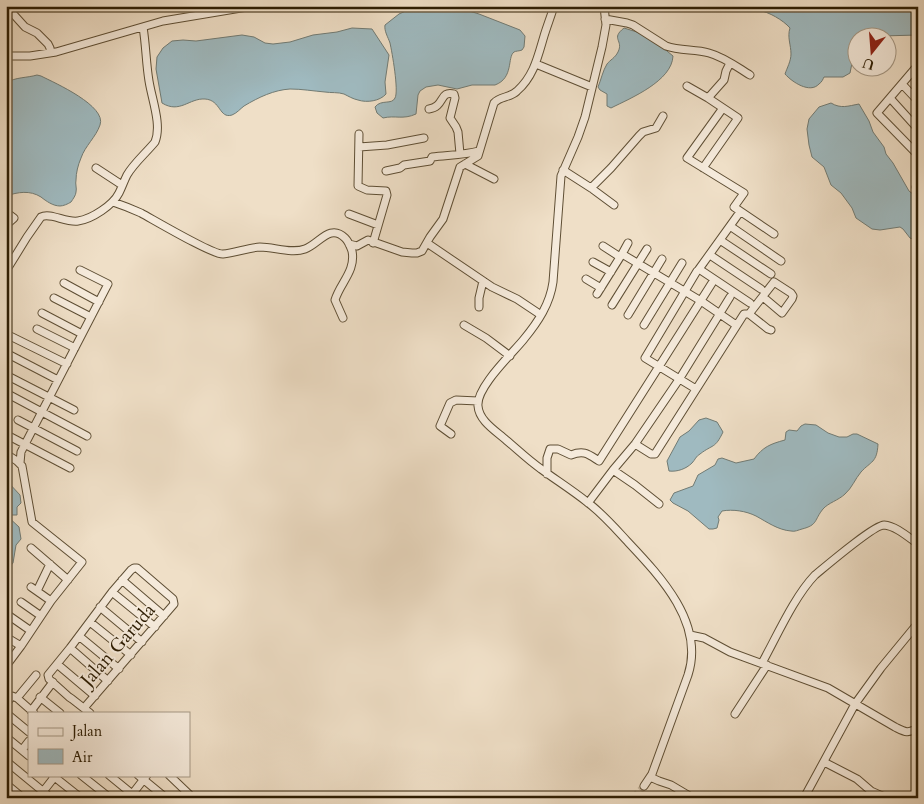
<svg xmlns="http://www.w3.org/2000/svg" width="924" height="804" font-family="Cardo,serif">
	<rect width="100%" height="100%" fill="#efdfc7"/>
	<filter id="stains"><feTurbulence type="fractalNoise" baseFrequency=".004" numOctaves="4"/><feColorMatrix values="0 0 0 0 .2 0 0 0 0 .09 0 0 0 0 .02 0 0 0 .5 -.17"/></filter>
	<radialGradient id="worn" r=".72"><stop offset=".6" stop-color="#630" stop-opacity="0"/><stop offset="1" stop-color="#630" stop-opacity=".3"/></radialGradient>
	<path fill="#9fbac0" stroke="#717b74" d="M424 6H453L479 14 520 30 525 36 524 47 522 50C520 51 515 51 514 52 507 57 514 78 495 85H472L457 89 438 85 426 87 420 91 418 95 416 114C403 120 395 115 383 118L377 113 375 107C381 99 392 105 395 98 399 91 392 52 390 43 388 37 384 31 385 25L399 14 410 9Z
		M738 6H918V35L881 36 874 33H867L860 37 856 38V43L850 73 843 77H824C823 79 822 82 819 84 810 94 792 82 785 74 787 68 791 61 791 54 791 45 787 37 790 28 783 20 769 12 758 10 752 9 746 9 741 9Z
		M352 28 372 29 389 55 385 82 386 94C380 101 367 103 358 100 353 99 348 96 344 94 338 92 331 93 325 92 313 91 302 89 290 89 274 90 259 97 244 106 240 109 237 113 232 115 219 119 221 100 205 99 189 98 180 114 162 103L156 69 157 57 163 48 172 41 183 40 196 41 242 35 254 37 265 43 273 44 290 42 313 35 337 32Z
		M624 28 650 36 661 46 673 56C672 81 631 98 611 108L607 106V94L600 90 598 87C601 80 603 70 607 64 610 60 615 58 618 52 624 40 610 39 624 28Z
		M37 75 41 76C55 83 107 106 100 125 96 137 85 146 81 158 78 165 76 173 76 180 75 184 77 188 76 192 76 195 73 199 71 202 68 204 63 206 60 206 53 206 46 201 41 197 30 190 18 192 6 196V83C15 77 27 78 37 75Z
		M831 103C841 109 848 106 859 104L869 121 873 132 884 147 886 154 893 163 909 191 918 198V241L910 238 903 229 900 227 880 230 872 229 856 218 852 208 841 193 831 185 824 167 812 157 809 145 807 129 809 119 819 107Z
		M706 418 717 422 723 432C715 449 713 444 700 454 696 456 695 460 692 463 686 469 677 472 669 471L667 461 680 437 689 431 699 420Z
		M805 424 816 425 828 433 839 437H847L853 434H857L878 444C877 463 871 461 861 472 855 479 852 488 845 494 839 500 828 503 823 509 814 520 818 525 802 529 798 530 795 532 791 531 778 530 767 522 756 516 746 511 733 509 722 511L718 517 719 520 717 528 713 529H709L688 511 673 503 670 500 674 493 693 486 698 475 715 465 718 459 722 458 736 463 754 459C763 447 770 444 785 440L786 432 789 430 797 431 801 426Z
		M6 471 8 474 7 481 20 495 21 503 17 507V515H11L9 507 6 506Z
		M6 515 19 527 21 539 16 545 13 563 7 570 6 575Z"/>
	<g fill="none" stroke-linecap="round" stroke-linejoin="round">
		<path stroke="#c8b8a0" stroke-width="7" stroke-dasharray="7 3.5" stroke-linecap="butt" d="M633 798 644 786"/>
		<g stroke="#5e4e34" stroke-width="9">
			<path id="minor" d="M6 6 25 27 37 33 48 44 50 48V53
				M604 6 606 25 602 47 585 117 578 137 561 176 553 282C550 304 538 322 524 339 513 353 476 387 478 406 479 421 496 431 506 440 518 450 528 460 541 469 556 480 572 490 587 502 602 513 615 528 627 541 660 576 705 623 688 675L652 774 644 786
				M605 19 627 23 633 25 666 46C680 51 695 49 709 53 724 57 737 67 750 75
				M6 56H30L56 52 163 21 253 6
				M536 64 592 87
				M918 65 877 113 918 155
				M902 84 918 101
				M687 86 708 98 724 80 726 71 730 63
				M890 98 918 129
				M723 108 687 158 744 193 734 207 774 234
				M429 109C445 107 439 90 454 94L455 98 450 118 456 127 458 132 460 154
				M359 134 358 186 367 190 386 191 387 195 373 243
				M359 147 387 145 424 138
				M465 164 494 179
				M96 168 122 185
				M703 168 738 118 708 98
				M563 170 591 188 614 205
				M386 171 400 168 404 165 430 161 432 157C448 155 464 155 479 151
				M916 187 918 186
				M591 188 611 168 639 136 643 132 656 128 663 116
				M113 202C122 205 132 209 141 213 154 220 213 255 223 254 235 253 247 248 260 247 274 247 292 254 305 249 319 244 330 223 345 238 349 242 350 246 352 251 356 271 340 283 335 300L343 318
				M6 212 14 218 6 225
				M740 212 699 269 750 303
				M349 214 378 225
				M730 226 781 261
				M720 240 771 274
				M427 243 492 287 517 299 541 315
				M628 243 622 254 701 301 736 325
				M349 244 357 246 368 240 402 252 412 253H417L422 251 430 237 443 219 460 167 478 156 494 103C500 96 510 98 517 91 534 76 538 56 544 36 547 26 551 16 554 6
				M603 246 620 257
				M710 255 761 289
				M593 262 611 272
				M6 271 27 237 41 217C50 212 66 223 78 221 92 219 113 205 119 193 122 187 124 181 127 175 134 163 146 153 155 142 162 125 152 100 149 81 146 63 146 45 143 27
				M586 279 601 288
				M64 283 99 302
				M597 294 622 254
				M54 298 91 317
				M612 305 647 249
				M479 307V298L483 281
				M42 313 82 334
				M749 314 774 282 791 293 793 296 792 299 782 313 763 297
				M628 315 662 259
				M464 325 486 338 510 356
				M644 325 682 263
				M37 329 75 348
				M6 334 67 364
				M6 353 58 380
				M6 375 74 410
				M696 389 645 358 697 271
				M6 393 87 436
				M18 420 77 451
				M451 434 440 426 450 403 456 400 478 401
				M7 435 70 468
				M635 444 651 454H655L744 314H749L768 329 771 330
				M6 454 17 461 22 466 32 522 82 562 51 601 21 646 6 666
				M20 463 21 452 108 284 80 270
				M613 470 635 485 659 504
				M547 474V458L550 449H558L571 455C584 450 588 454 599 461L712 283
				M588 503 613 470 635 444 680 378 730 297
				M31 548 68 580
				M122 580 164 616
				M31 587 51 601
				M37 591 50 564
				M112 592 155 627
				M21 602 41 616
				M100 607 142 642
				M8 615 31 631
				M90 622 131 655
				M690 635 704 638 730 652 828 688 895 727C905 732 907 734 918 728
				M79 636 119 669
				M6 637 21 646
				M70 648 108 681
				M762 663C777 636 794 597 815 575 826 566 874 525 884 525 896 526 908 537 918 544
				M57 664 95 696
				M40 697 60 713
				M17 698 36 675
				M6 704 12 696 17 698 34 713
				M84 708 174 604 173 599 137 568H134L131 570 112 592 70 648 48 675 49 679 69 697 72 699 90 713
				M31 711 53 682
				M6 713 29 732
				M735 714 767 665
				M6 737 29 756
				M22 750 29 741
				M6 761 51 798
				M824 762 857 779 871 791 887 798
				M52 775 81 798
				M81 775 110 798
				M109 775 137 798
				M138 775 166 798
				M169 775 193 798
				M650 777 659 781 671 785 693 798
				M6 784 23 798
				M130 797 147 775
				M38 798 56 775
				M804 798 855 704 881 668 918 623"/>
		</g>
		<use href="#minor" stroke="#f5eadb" stroke-width="7"/>
	</g>
	<g text-anchor="middle" dominant-baseline="central" stroke-width="4" stroke-linejoin="round" paint-order="stroke">
		<g font-size="19" fill="#2d1d03" stroke="#f5eadb">
			<text transform="translate(118 645) rotate(-49)">Jalan Garuda</text>
		</g>
	</g>
	<rect width="924" height="804" fill="none" stroke="#efdfc7" stroke-width="25"/>
	<rect x="8" y="8" width="909" height="789" fill="none" stroke="#2d1d03" stroke-width="2.5"/>
	<rect x="12" y="12" width="899" height="779" fill="none" stroke="#2d1d03"/>
	<rect x="28" y="712" width="162" height="65" fill="#f5eadb" stroke="#a59885"/>
	<rect x="38" y="728" width="25" height="8" fill="#f5eadb" stroke="#a59885"/>
	<text x="72" y="736" font-size="15" fill="#2d1d03">Jalan</text>
	<rect x="38" y="749" width="25" height="15" fill="#9fbac0" stroke="#a59885"/>
	<text x="72" y="762" font-size="15" fill="#2d1d03">Air</text>
	<g transform="translate(872 52) rotate(197)"><circle r="24" fill="#f5eadb" stroke="#a59885"/>
	<path d="M0-4L9 19L0 12L-9 19Z" fill="#8f2418"/>
	<text y="-8" font-size="14" font-weight="bold" text-anchor="middle" fill="#2d1d03">U</text>
	</g>
	<rect width="100%" height="100%" filter="url(#stains)"/>
	<rect width="100%" height="100%" fill="url(#worn)"/>
</svg>
